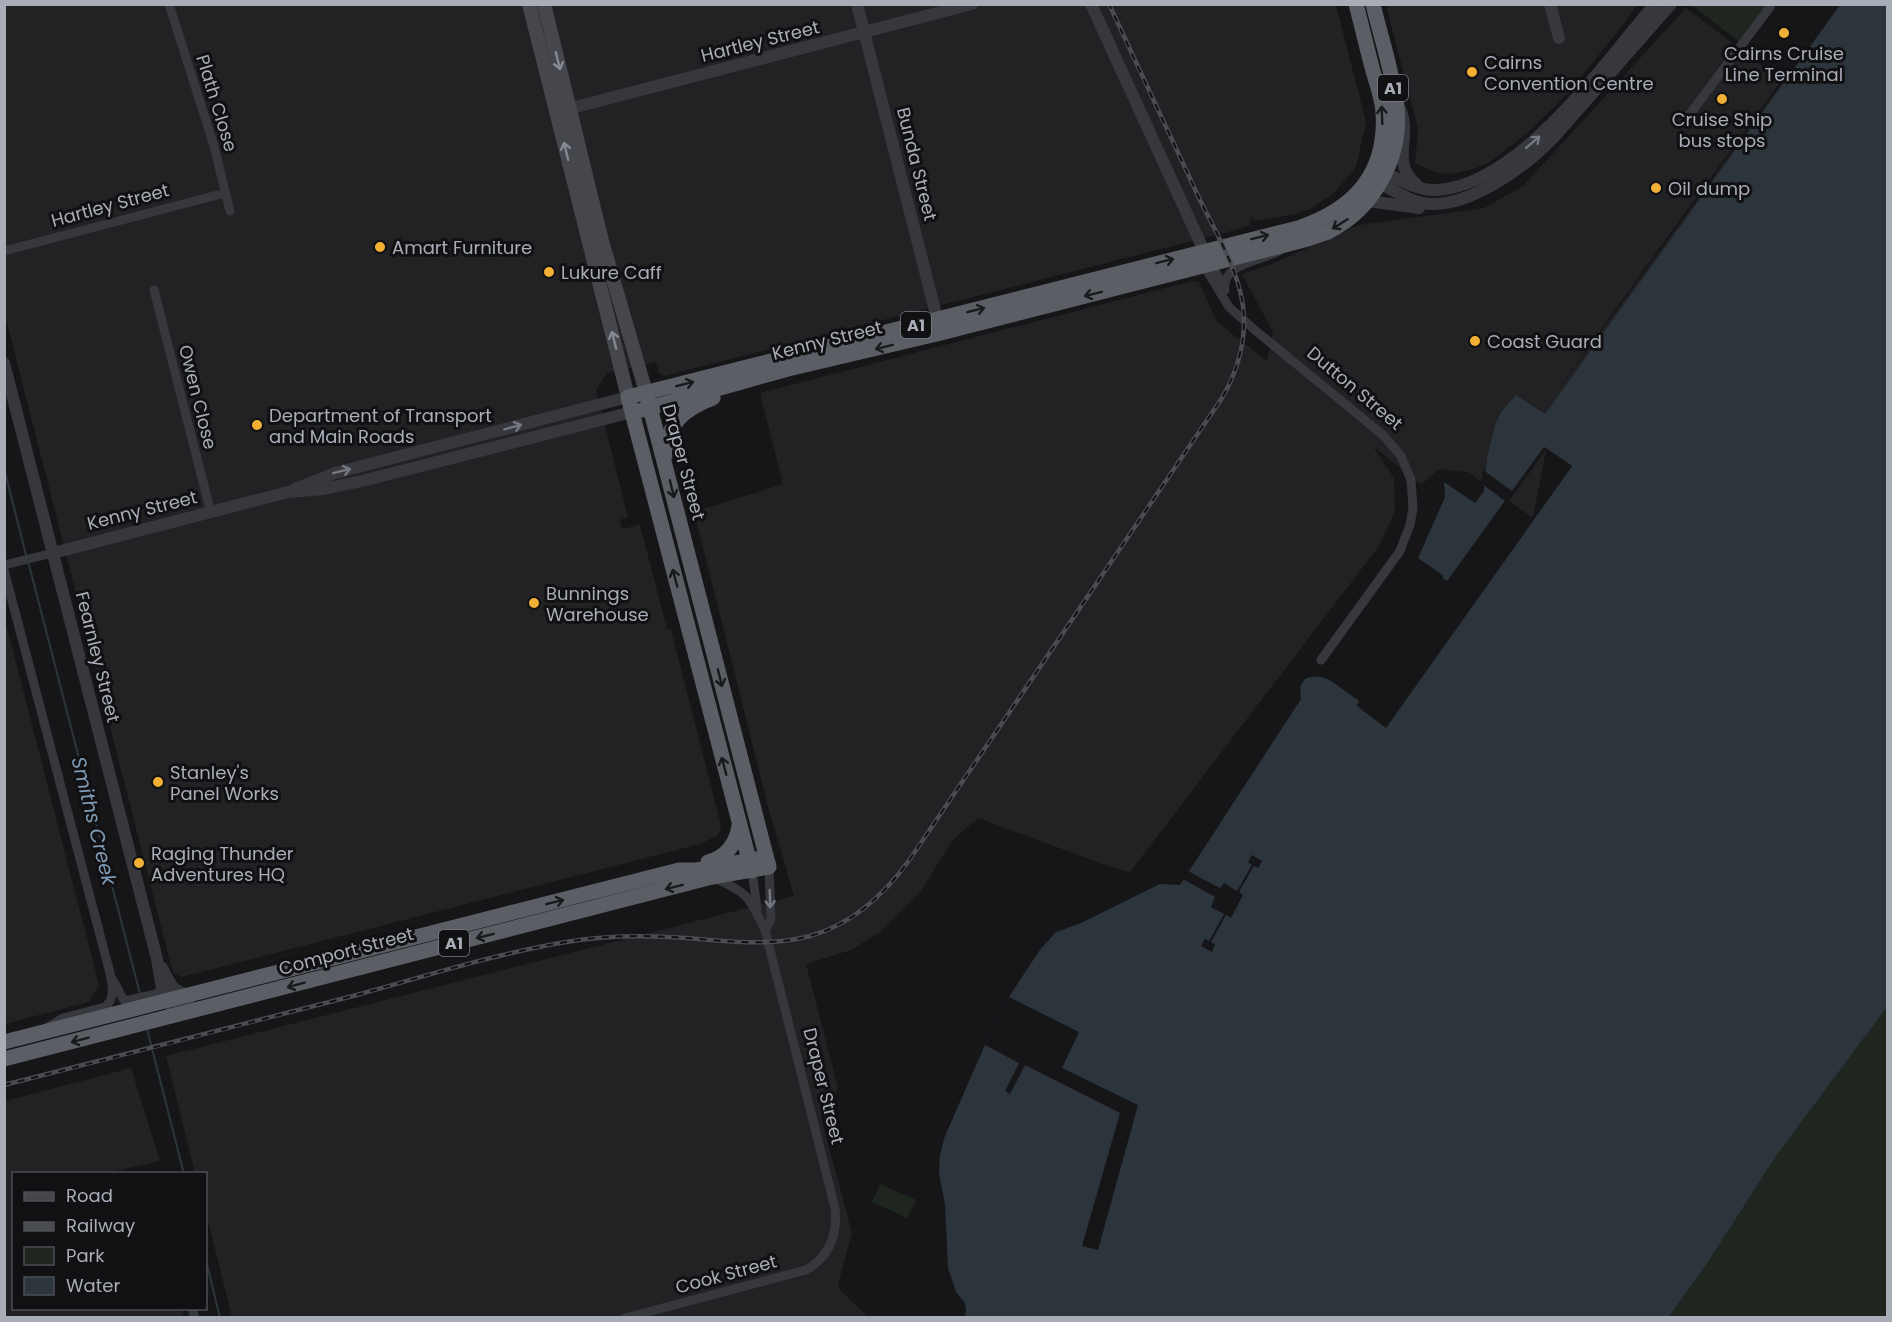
<svg xmlns="http://www.w3.org/2000/svg" width="1892" height="1322" font-family="Poppins,sans-serif">
	<rect width="100%" height="100%" fill="#161618"/>
	<path fill="#222225" d="M4 5H1336L1366 122 1356 167 1333 194 1310 209 1296 214 1254 221 1251 217 1250 225 1239 229 664 376 659 373 656 362 607 373 596 390 628 517 620 520 622 529 640 525 667 629H671L721 826 718 835 700 844 182 977 173 973 5 315Z
		M1386 5H1637L1623 25 1568 93 1527 133 1490 162 1471 170 1452 174 1436 172 1415 163 1418 129Z
		M1686 8 1792 88 1552 420 1533 518 1468 472 1439 469 1421 485 1373 446 1394 478 1395 511 1379 546 1130 872 1111 867 978 818 952 841 921 891 880 932 851 950 806 964 838 1088 821 1117 852 1233 838 1284 840 1290 868 1317H232L206 1213V1174L195 1173 166 1056 794 896 768 807 694 512 783 484 760 393 1192 281 1199 282 1217 322 1267 361 1273 332 1242 274 1274 263 1359 225 1484 208 1523 186Z
		M5 620 99 985 89 1002 5 1024Z
		M131 1068 160 1161 115 1171V1173L14 1174V1308L182 1309 184 1317H5V1101Z"/>
	<path fill="#1e261f" d="M1692 5H1766L1739 42Z
		M1887 1007V1317L1668 1318 1710 1259 1776 1156Z
		M880 1184 916 1200 907 1218 872 1202Z"/>
	<path fill="#2c353c" d="M1840 5H1887V1007L1776 1156 1710 1259 1668 1318H964L966 1312 965 1303 956 1292 948 1268 945 1205 939 1173 940 1155 945 1136 985 1045 1009 997 1039 951 1056 932 1081 923 1160 884 1180 885 1301 699 1300 687 1304 680C1323 668 1345 691 1360 701L1357 705 1386 727 1572 466 1544 447 1447 581 1442 578 1444 576 1418 558 1445 497 1444 482 1475 503 1484 491 1487 458 1495 425 1501 412 1516 395 1545 414Z"/>
	<path fill="#161618" d="M1837 4 1839 5 1544 410 1645 268Z
		M1544 447 1572 466 1386 728 1357 706 1359 701 1330 680 1332 678 1361 699 1363 702 1361 705 1385 723 1568 467 1545 451 1450 583 1446 584 1505 501 1481 483 1483 470 1512 491Z
		M1252 855 1262 861 1258 868 1254 866 1239 892 1243 895 1231 918 1226 915 1211 942 1215 944 1212 952 1201 946 1205 939 1209 941 1224 914 1211 907 1215 897 1181 878 1186 870 1220 888 1224 883 1237 891 1252 865 1248 862Z
		M1009 997 1079 1032 1062 1068 1138 1105 1098 1250 1082 1246 1120 1113 1025 1065 1010 1094 1005 1091 1019 1063 985 1045Z"/>
	<g fill="none" stroke-linecap="round" stroke-linejoin="round">
		<path stroke="#2c353c" stroke-width="2" d="M4 468 26 555
			M28 561 140 994
			M147 1029 184 1174
			M206 1260 220 1318"/>
		<path stroke="#37383d" stroke-width="9" d="M169 4 214 146 230 211
			M1684 122 1770 7
			M4 251 225 193
			M1211 264 1225 289
			M1204 266 1229 307 1256 331 1383 435 1401 456 1411 480 1413 508 1410 525 1400 551 1321 660
			M154 290 211 513
			M1225 290C1221 261 1265 262 1282 249
			M4 565 53 553
			M4 570 110 973C112 985 116 998 105 1007L63 1018 48 1027
			M752 871 757 908
			M765 930 771 919 769 867
			M113 980 123 999 137 1007
			M125 1001 156 994 162 989
			M192 1308 195 1318
			M625 1318 806 1270C830 1256 838 1235 835 1208L765 930C749 898 750 893 714 878"/>
		<path stroke="#37383d" stroke-width="12" d="M857 4 939 326
			M1091 4 1204 251
			M1550 4 1559 38
			M1400 109C1413 138 1389 162 1417 185
			M560 111 972 4
			M1386 173C1402 181 1418 191 1437 190 1520 185 1604 63 1655 4
			M1380 183C1393 190 1407 200 1422 203 1466 211 1525 167 1554 137L1671 4
			M1368 201 1419 208
			M4 363 157 959 162 989 170 1005 180 1008 191 1006
			M295 489 335 473 628 397
			M53 553 288 492 324 489 366 480 632 412
			M162 968C170 983 171 991 189 995"/>
		<path stroke="#45474d" stroke-width="14" d="M529 4 628 397
			M544 4 602 241 646 392"/>
		<path stroke="#5b5e65" stroke-width="15" d="M642 410 788 369 941 333 1289 244C1302 241 1315 237 1328 232 1374 209 1402 158 1397 107 1393 73 1381 38 1373 4
			M665 456C667 423 684 409 713 398
			M708 862C727 857 736 844 739 826
			M752 871 628 397 1298 228C1354 209 1387 174 1383 112 1382 98 1377 85 1373 71 1367 49 1362 27 1356 4
			M4 1042 679 870H697L757 859
			M4 1059 712 877 769 867 646 392"/>
		<g stroke="#4a4c52" stroke-width="4.5">
			<path id="rail" d="M4 1085C121 1056 237 1026 353 996 423 977 494 954 566 942 606 935 646 935 686 938 727 941 769 947 810 936 853 924 885 894 910 859L1222 398C1238 370 1247 338 1243 306 1238 269 1216 233 1200 200 1170 135 1139 70 1109 4"/>
		</g>
		<use href="#rail" stroke="#111113" stroke-width="2" stroke-dasharray="7" stroke-linecap="butt"/>
	</g>
	<defs><path id="oneway-shaft" d="M-6 0H5M1.5-3L5.5 0L1.5 3" fill="none" stroke-width="1.6" stroke-linecap="round" stroke-linejoin="round" transform="scale(1.5)"/></defs>
	<g stroke="#858993">
		<use href="#oneway-shaft" transform="translate(558 61) rotate(76)"/>
		<use href="#oneway-shaft" transform="translate(566 151) rotate(-104)"/>
		<use href="#oneway-shaft" transform="translate(614 340) rotate(-104)"/>
	</g>
	<g stroke="#18191b">
		<use href="#oneway-shaft" transform="translate(1382 115) rotate(-92)"/>
		<use href="#oneway-shaft" transform="translate(1340 224) rotate(148)"/>
		<use href="#oneway-shaft" transform="translate(1260 237) rotate(-14)"/>
		<use href="#oneway-shaft" transform="translate(1165 261) rotate(-14)"/>
		<use href="#oneway-shaft" transform="translate(1093 294) rotate(166)"/>
		<use href="#oneway-shaft" transform="translate(976 310) rotate(-14)"/>
		<use href="#oneway-shaft" transform="translate(884 347) rotate(166)"/>
		<use href="#oneway-shaft" transform="translate(685 384) rotate(-14)"/>
		<use href="#oneway-shaft" transform="translate(672 489) rotate(76)"/>
		<use href="#oneway-shaft" transform="translate(675 578) rotate(-105)"/>
		<use href="#oneway-shaft" transform="translate(720 678) rotate(76)"/>
		<use href="#oneway-shaft" transform="translate(724 766) rotate(-105)"/>
		<use href="#oneway-shaft" transform="translate(674 887) rotate(166)"/>
		<use href="#oneway-shaft" transform="translate(555 902) rotate(-14)"/>
		<use href="#oneway-shaft" transform="translate(485 936) rotate(166)"/>
		<use href="#oneway-shaft" transform="translate(296 985) rotate(165)"/>
		<use href="#oneway-shaft" transform="translate(80 1040) rotate(165)"/>
	</g>
	<g stroke="#757881">
		<use href="#oneway-shaft" transform="translate(1533 142) rotate(-41)"/>
		<use href="#oneway-shaft" transform="translate(513 427) rotate(-15)"/>
		<use href="#oneway-shaft" transform="translate(342 471) rotate(-14)"/>
		<use href="#oneway-shaft" transform="translate(770 899) rotate(88)"/>
	</g>
	<g fill="#f2b134" stroke="#111113" stroke-width="2">
		<circle cx="1784" cy="33" r="6"/>
		<circle cx="1472" cy="72" r="6"/>
		<circle cx="1722" cy="99" r="6"/>
		<circle cx="1656" cy="188" r="6"/>
		<circle cx="380" cy="247" r="6"/>
		<circle cx="549" cy="272" r="6"/>
		<circle cx="1475" cy="341" r="6"/>
		<circle cx="257" cy="425" r="6"/>
		<circle cx="534" cy="603" r="6"/>
		<circle cx="158" cy="782" r="6"/>
		<circle cx="139" cy="863" r="6"/>
	</g>
	<g text-anchor="middle" dominant-baseline="central" stroke-width="6" stroke-linejoin="round" paint-order="stroke">
		<g fill="#111113" stroke="#7b7e86" stroke-width="1.5">
			<rect x="1378" y="75" width="30" height="26" rx="4.5"/>
			<rect x="901" y="312" width="30" height="26" rx="4.5"/>
			<rect x="439" y="930" width="30" height="26" rx="4.5"/>
		</g>
		<g font-size="16" font-weight="bold" fill="#a8adb8">
			<text x="1393" y="88">A1</text>
			<text x="916" y="325">A1</text>
			<text x="454" y="943">A1</text>
		</g>
		<g font-size="18" fill="#a8adb8" stroke="#111113">
			<text transform="translate(760 41) rotate(-14)">Hartley Street</text>
			<text transform="translate(217 103) rotate(73)">Plath Close</text>
			<text transform="translate(917 164) rotate(76)">Bunda Street</text>
			<text transform="translate(110 205) rotate(-15)">Hartley Street</text>
			<text transform="translate(827 340) rotate(-14)">Kenny Street</text>
			<text transform="translate(1355 388) rotate(40)">Dutton Street</text>
			<text transform="translate(198 397) rotate(76)">Owen Close</text>
			<text transform="translate(684 462) rotate(75)">Draper Street</text>
			<text transform="translate(142 510) rotate(-14)">Kenny Street</text>
			<text transform="translate(98 657) rotate(76)">Fearnley Street</text>
			<text transform="translate(346 951) rotate(-15)">Comport Street</text>
			<text transform="translate(824 1086) rotate(76)">Draper Street</text>
			<text transform="translate(726 1274) rotate(-15)">Cook Street</text>
		</g>
		<g font-size="18" fill="#a8adb8" stroke="#111113" text-anchor="start">
			<text x="1784" y="53" text-anchor="middle">Cairns Cruise<tspan x="1784" dy="21">Line Terminal</tspan></text>
			<text x="1484" y="62">Cairns<tspan x="1484" dy="21">Convention Centre</tspan></text>
			<text x="1722" y="119" text-anchor="middle">Cruise Ship<tspan x="1722" dy="21">bus stops</tspan></text>
			<text x="1668" y="188">Oil dump</text>
			<text x="392" y="247">Amart Furniture</text>
			<text x="561" y="272">Lukure Caff</text>
			<text x="1487" y="341">Coast Guard</text>
			<text x="269" y="415">Department of Transport<tspan x="269" dy="21">and Main Roads</tspan></text>
			<text x="546" y="593">Bunnings<tspan x="546" dy="21">Warehouse</tspan></text>
			<text x="170" y="772">Stanley's<tspan x="170" dy="21">Panel Works</tspan></text>
			<text x="151" y="853">Raging Thunder<tspan x="151" dy="21">Adventures HQ</tspan></text>
		</g>
		<g font-size="20" font-style="italic" fill="#7f9bb3" stroke="#111113">
			<text transform="translate(94 821) rotate(76)">Smiths Creek</text>
		</g>
	</g>
	<rect width="1892" height="1322" fill="none" stroke="#a8adb8" stroke-width="12"/>
	<rect x="12" y="1172" width="195" height="138" fill="#111113" stroke="#4d4f55" stroke-width="1.5"/>
	<rect x="24" y="1192" width="30" height="9" fill="#45474d" stroke="#4d4f55" stroke-width="1.5"/>
	<text x="66" y="1202" font-size="18" fill="#a8adb8">Road</text>
	<rect x="24" y="1222" width="30" height="9" fill="#4a4c52" stroke="#4d4f55" stroke-width="1.5"/>
	<text x="66" y="1232" font-size="18" fill="#a8adb8">Railway</text>
	<rect x="24" y="1247" width="30" height="18" fill="#1e261f" stroke="#4d4f55" stroke-width="1.5"/>
	<text x="66" y="1262" font-size="18" fill="#a8adb8">Park</text>
	<rect x="24" y="1277" width="30" height="18" fill="#2c353c" stroke="#4d4f55" stroke-width="1.5"/>
	<text x="66" y="1292" font-size="18" fill="#a8adb8">Water</text>
</svg>
